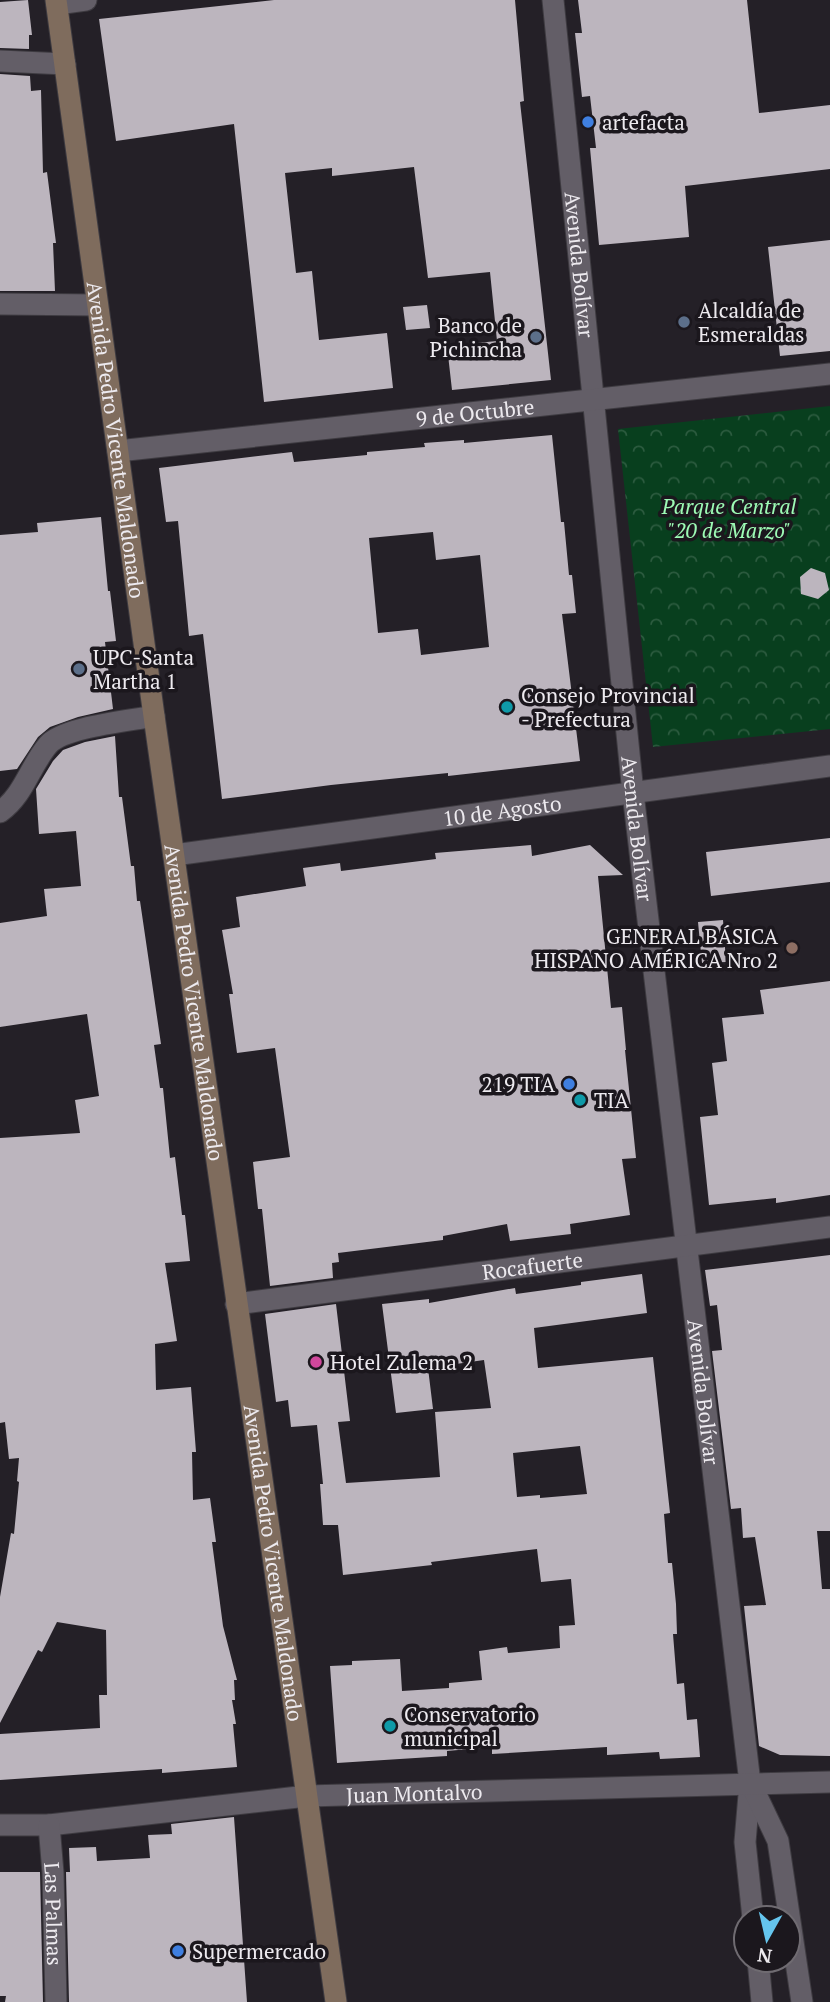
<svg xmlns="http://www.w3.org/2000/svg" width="830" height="2002" font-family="'PT Serif',serif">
	<defs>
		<pattern id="park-crowns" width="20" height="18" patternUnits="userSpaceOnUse" patternTransform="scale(1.75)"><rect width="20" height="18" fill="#083f1e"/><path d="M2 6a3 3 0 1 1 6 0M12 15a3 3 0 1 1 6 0" fill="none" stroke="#2c5b3f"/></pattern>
	</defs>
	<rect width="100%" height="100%" fill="#242027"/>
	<path fill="url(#park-crowns)" d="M830 406V729L653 747 618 429Z"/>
	<path fill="#bcb5be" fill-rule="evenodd" d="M28 0 32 35H29V49L0 48V2Z
		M274 0H515L524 101 520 102 551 380 452 390 447 346 497 341 490 272 428 278 414 167 332 176V168L285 173 296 273 312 271 319 340 387 333 393 388 264 402 234 124 116 141 99 19Z
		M578 0H747L759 113 830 105V169L685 186 689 237 599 245 590 148H596L590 96 582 97 575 33H582Z
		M0 74 30 76 31 91 41 90 43 173 47 172 56 243H53L55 291H0Z
		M830 240V351L780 356 768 247Z
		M427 305 430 328 406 330 403 307Z
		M552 435 561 522H564L569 575H572L576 613 562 614 580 761 448 776V773L331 785 222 799 203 634 189 636 178 521 166 522 159 468 292 452 294 462 367 455V452L425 447 424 443 464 440V443ZM433 532 436 560 480 555 489 647 421 655 418 629 378 633 369 538Z
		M101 517 108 591H110L116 641 105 642 113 709 78 717 50 727 38 737 17 769 0 771V535L38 532 37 523Z
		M811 568 825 573 829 590 818 599 801 594 800 577Z
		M115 736 119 797H122L131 866H134L137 901H140L161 1044 154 1045 160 1088H163L170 1158 175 1157 182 1215H185L190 1261 165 1263 177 1341 155 1344 156 1390 191 1387 196 1452H192L193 1500 210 1498 216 1542H212L223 1626 237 1680H234L235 1700H232L236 1724H233L237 1767 162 1773V1769L0 1780V1734L100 1728 99 1695H107L106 1630 57 1622 42 1652 38 1650 0 1723V1597L11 1533 14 1534 19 1482 17 1481 19 1458 9 1459 5 1422 0 1423V1138L80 1133 75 1100 99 1096 87 1014 0 1027V923L47 916 44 889 81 886 76 831 39 834 36 789 53 761 63 750 85 742Z
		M830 838V882L711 896 706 852Z
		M531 845 532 856 590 845 623 875 598 876 611 1008 622 1007 626 1050H625L636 1158 622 1159 630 1215 570 1224 571 1234 510 1241 507 1224 443 1236V1240L338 1253 339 1262 332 1263 333 1278 270 1286 262 1209H258L253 1162 290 1157 275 1048 237 1053 229 994H233L222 930 240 927 236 897 306 886 303 868 340 863 341 871 436 859 435 853Z
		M723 920 726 962 702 963 698 922Z
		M830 981V1195L776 1203V1198L709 1205 700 1117 718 1115 712 1063 727 1061 722 1018 764 1014 760 990Z
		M830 1255V1531H817L822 1589H830V1756L780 1755 759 1746 744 1606 766 1605 755 1537 743 1538 741 1508 731 1509 712 1351 722 1350 717 1305 710 1306 705 1270Z
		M642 1274 647 1313 534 1328 538 1368 653 1357 670 1513 664 1514 668 1563H672L676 1604 677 1634H673L677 1684 684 1683 687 1720 697 1719 700 1757 660 1759 659 1752 607 1755V1747L492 1754V1747L447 1751V1756L337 1763 330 1666 352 1665V1661L400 1659 402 1691 449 1688V1683L482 1680 479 1651 507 1647 508 1653 560 1648 559 1626 575 1625 571 1579 541 1582 537 1549 431 1562 432 1565 343 1575 338 1525H323L320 1484H323L317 1425 291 1427 288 1400 276 1402 265 1314 336 1304 350 1421 338 1422 346 1483 440 1477 435 1412 491 1408 484 1360 428 1368 433 1409 396 1413 382 1304 429 1299V1303L515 1288 516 1294 581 1285V1282ZM580 1446 587 1494 540 1498V1495L517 1497 513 1453Z
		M234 1817 247 2002H69L66 1872H70L69 1848 96 1847 97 1861 150 1858 148 1835 172 1834 171 1824Z
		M0 1872H40L43 2002H5L6 1996H0Z"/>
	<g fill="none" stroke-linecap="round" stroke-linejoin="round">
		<g stroke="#3e3b41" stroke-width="23">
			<g id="minor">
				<path id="s1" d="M553 0 633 793 750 1783 745 1842 753 1918"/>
				<path d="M57 4 86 0"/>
				<path d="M0 61 65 64"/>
				<path d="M0 304 97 305"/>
				<path id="s2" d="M118 451 830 374"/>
				<path d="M0 812C24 795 30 766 48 745 63 727 129 721 154 716"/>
				<path id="s3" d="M174 855 830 766"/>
				<path id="s4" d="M236 1304 830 1227"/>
				<path d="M751 1784 778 1841 802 2002"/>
				<path id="s5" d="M0 1825H49L307 1796 830 1782"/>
				<path id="s6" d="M49 1825 53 1873 56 2002"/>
				<path d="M758 1960 762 2002"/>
			</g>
		</g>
		<g stroke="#3e3b41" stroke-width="23">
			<g id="secondary">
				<path id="s7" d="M56 0 154 716 336 2002"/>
			</g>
		</g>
		<use href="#minor" stroke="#635e67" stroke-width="21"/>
		<use href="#secondary" stroke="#7f6c5d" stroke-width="21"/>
	</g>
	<g fill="#3f7fe0" stroke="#1b171d" stroke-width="2.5">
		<circle cx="588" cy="122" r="7"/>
		<circle cx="569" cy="1084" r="7"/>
		<circle cx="178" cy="1951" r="7"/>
	</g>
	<g fill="#5c6f8a" stroke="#1b171d" stroke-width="2.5">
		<circle cx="684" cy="322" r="7"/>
		<circle cx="536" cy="337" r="7"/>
		<circle cx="79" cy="669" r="7"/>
	</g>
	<g fill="#0f9aa8" stroke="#1b171d" stroke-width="2.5">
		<circle cx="507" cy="707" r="7"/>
		<circle cx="580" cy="1100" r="7"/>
		<circle cx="390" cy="1726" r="7"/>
	</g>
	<circle fill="#8d6e63" stroke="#1b171d" stroke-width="2.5" cx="792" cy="948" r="7"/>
	<circle fill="#d1479c" stroke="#1b171d" stroke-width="2.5" cx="316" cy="1362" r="7"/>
	<g text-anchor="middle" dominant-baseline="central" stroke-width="7" stroke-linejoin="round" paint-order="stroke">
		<g font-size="21" fill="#edeaef" stroke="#1b171d" text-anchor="start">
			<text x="602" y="122">artefacta</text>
			<text x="698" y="310">Alcaldía de<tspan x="698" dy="24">Esmeraldas</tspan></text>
			<text x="522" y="325" text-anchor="end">Banco de<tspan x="522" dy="24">Pichincha</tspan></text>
			<text x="93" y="657">UPC-Santa<tspan x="93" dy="24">Martha 1</tspan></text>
			<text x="521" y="695">Consejo Provincial<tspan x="521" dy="24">- Prefectura</tspan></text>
			<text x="778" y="936" text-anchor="end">GENERAL BÁSICA<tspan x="778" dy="24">HISPANO AMÉRICA Nro 2</tspan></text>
			<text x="555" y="1084" text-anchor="end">219 TIA</text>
			<text x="594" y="1100">TIA</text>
			<text x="330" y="1362">Hotel Zulema 2</text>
			<text x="404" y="1714">Conservatorio<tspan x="404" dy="24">municipal</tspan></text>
			<text x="192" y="1951">Supermercado</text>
		</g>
		<g font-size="21" fill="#edeaef" stroke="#1b171d">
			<text stroke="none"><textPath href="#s1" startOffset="266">Avenida Bolívar</textPath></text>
			<text stroke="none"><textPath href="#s2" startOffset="359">9 de Octubre</textPath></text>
			<text stroke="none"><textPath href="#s7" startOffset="444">Avenida Pedro Vicente Maldonado</textPath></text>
			<text stroke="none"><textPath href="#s3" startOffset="331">10 de Agosto</textPath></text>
			<text stroke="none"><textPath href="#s1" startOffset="833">Avenida Bolívar</textPath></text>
			<text stroke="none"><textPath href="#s7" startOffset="1012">Avenida Pedro Vicente Maldonado</textPath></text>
			<text stroke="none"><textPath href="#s4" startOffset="299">Rocafuerte</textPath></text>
			<text stroke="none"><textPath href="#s1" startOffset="1400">Avenida Bolívar</textPath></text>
			<text stroke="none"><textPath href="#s7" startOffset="1578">Avenida Pedro Vicente Maldonado</textPath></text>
			<text stroke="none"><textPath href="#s5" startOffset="416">Juan Montalvo</textPath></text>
			<text stroke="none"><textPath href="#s6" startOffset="89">Las Palmas</textPath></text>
		</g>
		<g font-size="21" font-style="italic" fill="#9dfbb5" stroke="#1b171d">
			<text x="729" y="506">Parque Central<tspan x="729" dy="24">"20 de Marzo"</tspan></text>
		</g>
	</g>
	<g transform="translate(767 1939) rotate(188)"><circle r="33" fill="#1b171d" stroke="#6f6b71" stroke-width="2"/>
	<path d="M0-5L12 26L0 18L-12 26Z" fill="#65c5ee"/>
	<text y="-10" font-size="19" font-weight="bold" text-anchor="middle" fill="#edeaef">N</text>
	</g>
</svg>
